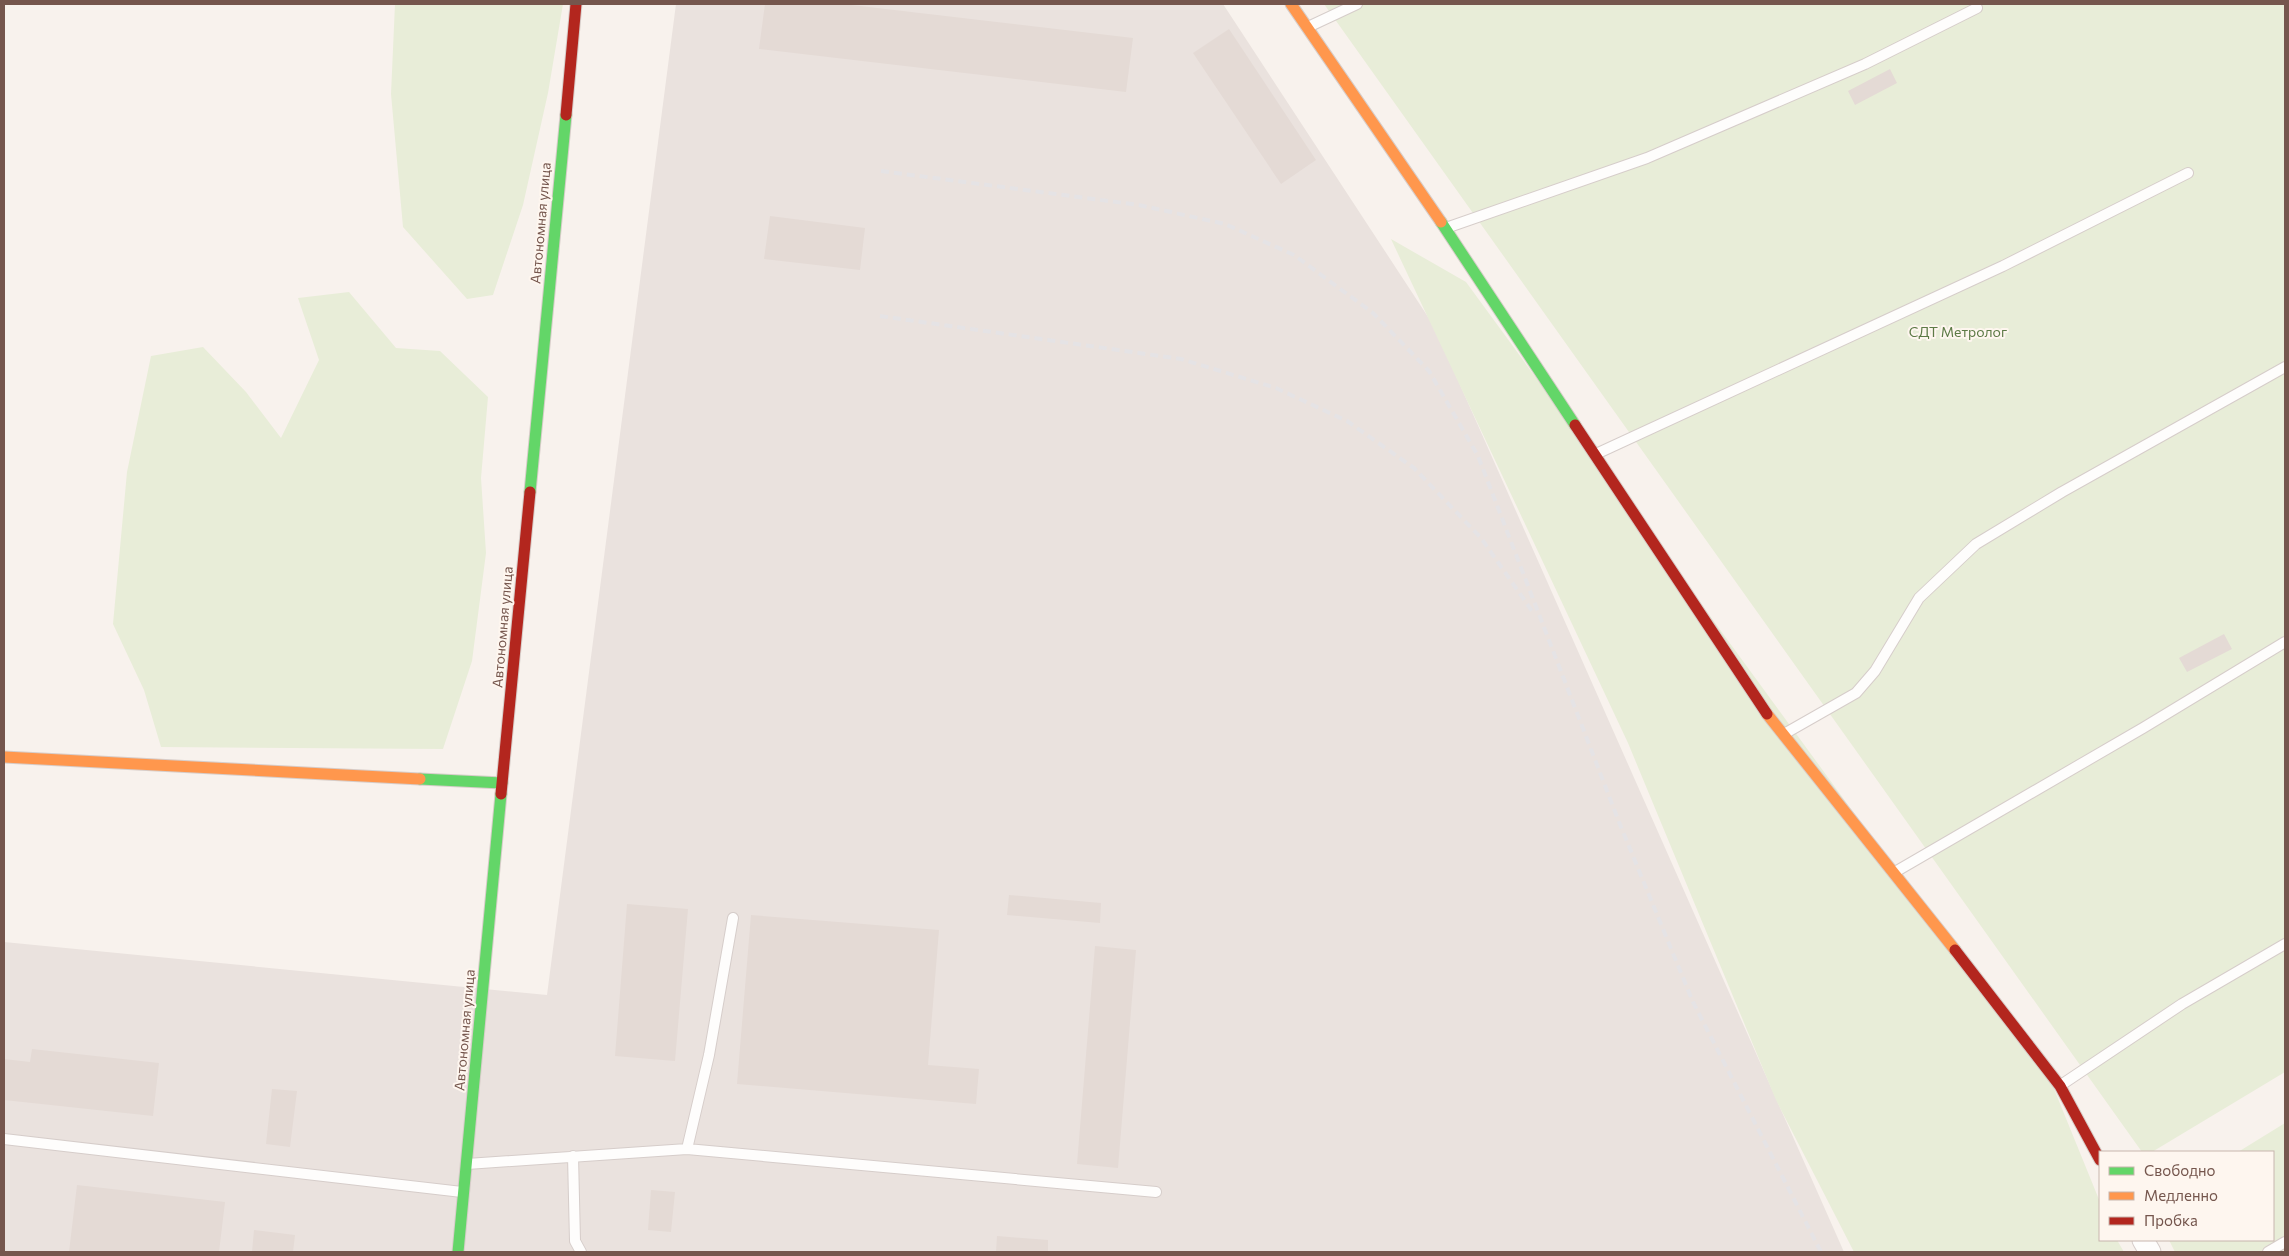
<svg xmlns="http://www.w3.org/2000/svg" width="2289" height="1256" font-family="Commissioner,sans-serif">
	<rect width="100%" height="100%" fill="#f8f2ed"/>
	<path fill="#eae2de" d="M676 4H1223L1434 326 1844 1252H4V942L547 995Z"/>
	<path fill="#e8edd8" d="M395 4H563L548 93 523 205 493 295 467 299 403 227 391 94Z
		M1324 4H2285V1072L2152 1152H2142Z
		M1391 239 1466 282 2052 1084 2100 1202V1240H2117L2124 1252H1854L1776 1100 1628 743Z
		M349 292 396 348 440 351 488 397 481 478 486 553 472 661 443 749 161 747 144 690 113 624 127 472 151 356 203 347 246 392 281 438 319 360 298 298Z
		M2285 1123V1252H2175L2169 1240H2273V1152H2238Z"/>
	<path fill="#e4dad5" d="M765 4H843L1133 38 1126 92 759 49Z
		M1229 29 1316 160 1281 184 1193 53Z
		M1890 69 1897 83 1855 105 1848 91Z
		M770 216 865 228 860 270 764 259Z
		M2224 634 2232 649 2187 672 2179 658Z
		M1009 895 1101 903 1100 923 1007 915Z
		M627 904 688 909 675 1061 615 1056Z
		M751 915 939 930 928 1065 979 1069 976 1104 737 1084Z
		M1095 946 1136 950 1118 1168 1077 1164Z
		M32 1049 159 1063 153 1116 4 1100V1059L30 1062Z
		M272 1089 297 1091 290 1147 266 1144Z
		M77 1185 225 1202 219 1252H69Z
		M651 1190 675 1192 671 1232 648 1230Z
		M254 1230 295 1235 293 1252H252Z
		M997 1236 1048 1240V1252H996Z"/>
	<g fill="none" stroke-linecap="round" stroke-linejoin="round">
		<g stroke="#d6cdca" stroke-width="12">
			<path id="lane" d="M1308 27 1357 4
				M1446 228 1647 158 1865 64 1977 8
				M1596 454 2003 266 2188 173
				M1784 734 1856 693 1875 671 1919 598 1976 544 2062 492 2285 367
				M1895 872 2143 728 2285 642
				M2061 1085 2182 1004 2285 944
				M4 1139 462 1192
				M687 1149 709 1055 733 918
				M573 1156 575 1241 581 1252
				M467 1164 687 1149 1156 1192
				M2268 1252 2285 1242"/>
		</g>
		<g stroke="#d6cdca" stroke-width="23">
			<path id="street" d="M2143 1240 2150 1252"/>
		</g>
		<g stroke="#d7cdc9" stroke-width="13">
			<path id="fast" d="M1441 222 1575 425
				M530 492 566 115
				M420 779 502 783
				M458 1252 501 794"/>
		</g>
		<g stroke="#d7cdc9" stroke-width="13">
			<path id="slow" d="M1291 4 1441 222
				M1767 714 1955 950
				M4 757 420 779"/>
		</g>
		<g stroke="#d7cdc9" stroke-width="13">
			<path id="jam" d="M566 115 576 4
				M1575 425 1767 714
				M501 794 530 492
				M1955 950 2060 1086 2100 1160"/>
		</g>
		<use href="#lane" stroke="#fefdfc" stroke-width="10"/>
		<use href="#street" stroke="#fefdfc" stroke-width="21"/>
		<use href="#fast" stroke="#63d668" stroke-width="11"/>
		<use href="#slow" stroke="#ff974d" stroke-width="11"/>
		<use href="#jam" stroke="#b3261e" stroke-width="11"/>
		<path stroke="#e5e3e5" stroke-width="4" stroke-dasharray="8 5" stroke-linecap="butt" d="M881 171 1139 205 1225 224 1294 255 1373 313 1429 371 1478 456 1619 822 1693 1002 1821 1252
			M880 316 1181 359 1276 388 1347 421 1414 468 1481 538 1532 611"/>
	</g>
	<g text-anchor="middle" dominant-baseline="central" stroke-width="4" stroke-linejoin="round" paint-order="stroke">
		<g font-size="14" fill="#75564d" stroke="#fef6ef">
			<text transform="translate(540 223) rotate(-85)">Автономная улица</text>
			<text transform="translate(502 627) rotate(-85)">Автономная улица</text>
			<text transform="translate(464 1030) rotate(-85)">Автономная улица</text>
		</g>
		<g font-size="14" fill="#5d7a46" stroke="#fef6ef">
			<text x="1958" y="331">СДТ Метролог</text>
		</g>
	</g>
	<rect width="2289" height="1256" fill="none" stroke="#75564d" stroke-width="10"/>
	<rect x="2099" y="1151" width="175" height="90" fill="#fef6ef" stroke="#c7b6ae"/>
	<rect x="2109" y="1167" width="25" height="8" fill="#63d668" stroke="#c7b6ae"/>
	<text x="2144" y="1176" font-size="15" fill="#75564d">Свободно</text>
	<rect x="2109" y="1192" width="25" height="8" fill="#ff974d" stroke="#c7b6ae"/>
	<text x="2144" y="1201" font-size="15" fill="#75564d">Медленно</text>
	<rect x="2109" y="1217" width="25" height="8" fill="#b3261e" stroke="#c7b6ae"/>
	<text x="2144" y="1226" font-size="15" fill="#75564d">Пробка</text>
</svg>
